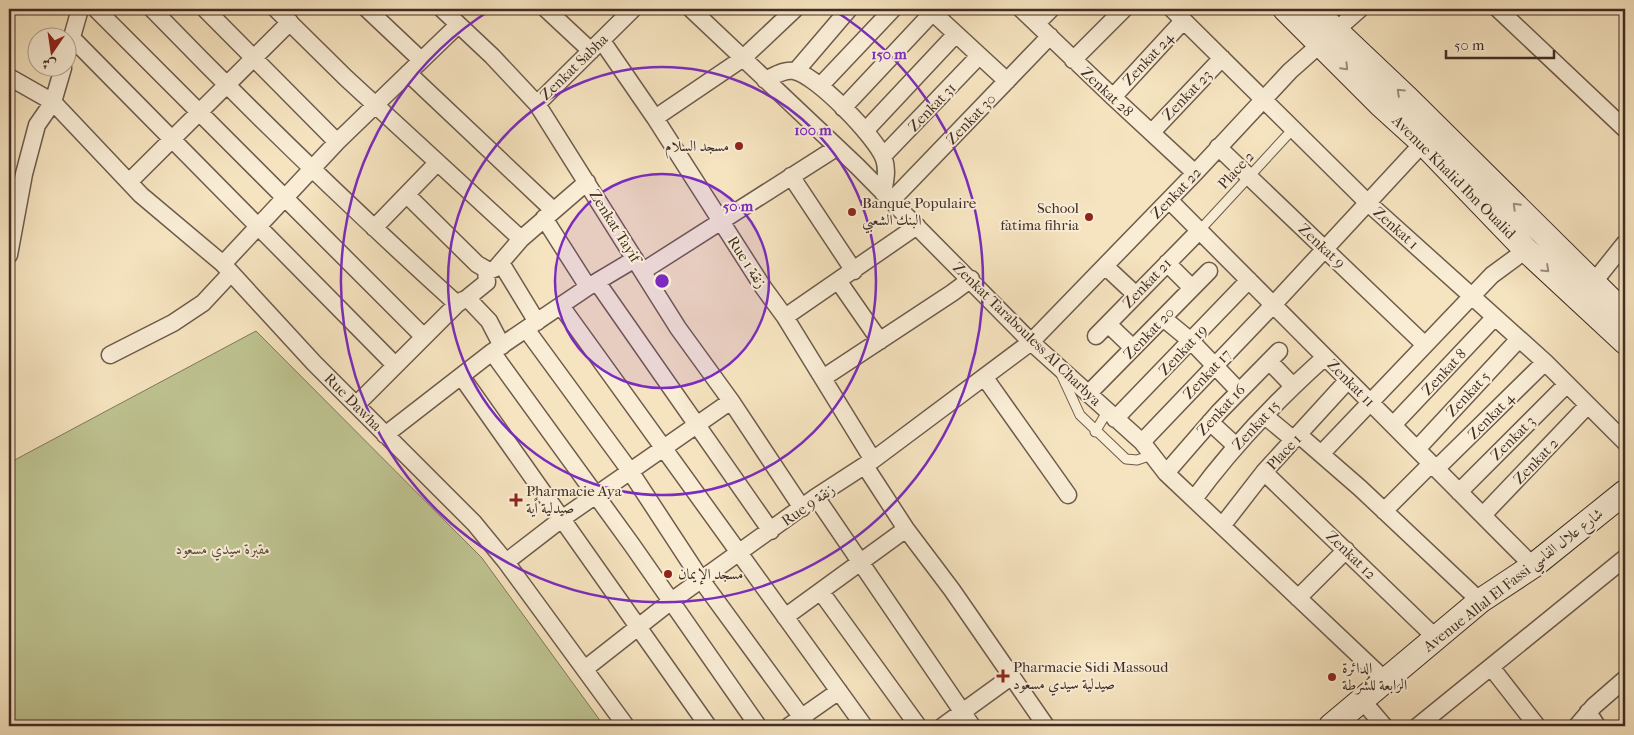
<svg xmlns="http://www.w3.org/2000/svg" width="1634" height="735" font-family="'IM FELL French Canon',Amiri,serif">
	<rect width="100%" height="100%" fill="#f6e4c0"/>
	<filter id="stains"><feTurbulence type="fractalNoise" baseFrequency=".004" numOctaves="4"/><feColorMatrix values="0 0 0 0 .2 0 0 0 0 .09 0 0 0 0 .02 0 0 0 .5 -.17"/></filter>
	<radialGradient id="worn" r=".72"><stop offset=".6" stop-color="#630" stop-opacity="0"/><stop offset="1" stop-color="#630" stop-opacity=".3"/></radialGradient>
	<path fill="#bec491" stroke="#7f785b" d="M256 331 482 558 604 726H9V463Z"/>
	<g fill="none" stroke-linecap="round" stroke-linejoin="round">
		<g stroke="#6e5b4c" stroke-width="11">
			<path id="lane" d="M1199 231 1293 129
				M1061 374 1080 415 1126 459 1137 460 1152 455
				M1095 432 1107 412"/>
		</g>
		<g stroke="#6e5b4c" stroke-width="19">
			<path id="street" d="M96 9 424 337
				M152 9C251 111 352 209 457 304L463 300H469L489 321 502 346
				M205 9 337 142
				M276 9 346 78 521 239
				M367 9 421 60
				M442 9 492 56 537 104 678 328 731 401 802 508
				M546 9 591 51
				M691 9 857 166 1031 342 1142 442 1166 473 1385 680
				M929 9 1007 81
				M1021 9 1113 97 1195 173
				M1172 9 1367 202 1545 362 1625 442
				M1498 9 1625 129
				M1037 23 1051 9
				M71 37 395 365
				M602 41 655 118 763 287 785 317 873 460
				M68 51 80 9
				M1073 60 1124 9
				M796 71 849 9
				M408 73 553 210
				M9 77 53 102 141 195 223 264 314 363 474 523 506 562 626 726
				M765 80C774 76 784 69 794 71 815 74 877 138 884 159 888 170 885 182 883 193
				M820 86 893 9
				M1113 97 1183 21
				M537 104 633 9
				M843 108 933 12
				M655 118 742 59 795 9
				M865 131 956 34
				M1152 132 1222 58
				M1218 147 1425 345
				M883 156 979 56
				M791 176 854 271
				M129 182 290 22
				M407 195 477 264 489 271 496 268 521 239 587 182
				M1169 200 1533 566
				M891 201 1050 36
				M544 218 588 287
				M374 228 437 163
				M9 255 24 174 37 125 53 102 63 68
				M501 263 537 322
				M1167 263 1192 288
				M223 264 337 142 458 25
				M1105 266 1135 294
				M643 271 836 148
				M597 282 771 531
				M839 282 880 341
				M1593 283 1625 243
				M466 299 487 282 486 271
				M561 306 864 726
				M785 317 917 226
				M1163 318 1191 341 1239 391
				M1108 324 1133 348
				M526 329 630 471 702 581 808 726
				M1096 336 1199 231
				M492 352 632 545 758 726
				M110 355 173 323 203 303 231 273
				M1269 361 1293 386
				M461 376 708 726
				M823 378 952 293 971 279
				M985 378 1068 495
				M1088 394 1209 271
				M357 404 457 304
				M1265 416 1294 440
				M1115 419 1249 280
				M1210 422 1236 446
				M1393 425 1494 318
				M385 435 492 352 588 287 635 259
				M1299 435 1360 488 1480 601
				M1142 442 1273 305 1423 143
				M1417 449 1519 339
				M1321 454 1492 275 1526 250
				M865 466 906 529 952 590 1046 726
				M1436 469 1545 362
				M1264 472 1436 638
				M1166 473 1219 412 1279 351
				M1459 492 1567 384
				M816 497 972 726
				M1194 499C1232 447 1277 400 1325 357
				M1384 511 1431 464
				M1483 515 1588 405
				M1222 526 1264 472 1348 380
				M506 562 563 518 731 401
				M821 592 918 726
				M1298 598 1346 550
				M785 617 906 529
				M1491 667 1537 726
				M586 668 670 602 816 497 873 460 1031 342 1195 173 1290 71 1360 9
				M1361 699 1384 726
				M1588 712 1597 726
				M789 726 839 691
				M943 726 1012 676
				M1418 726 1625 558
				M1577 726 1594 706 1625 679"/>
		</g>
		<g stroke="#402d25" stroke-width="26">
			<path id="secondary" d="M1285 9 1380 104 1423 143 1526 250 1625 342
				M1313 9 1408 99 1625 314
				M1331 726 1480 601 1533 566 1625 492"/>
		</g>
		<use href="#lane" stroke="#f9edd6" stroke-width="9"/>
		<use href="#street" stroke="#f9edd6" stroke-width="16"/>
		<use href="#secondary" stroke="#f9edd6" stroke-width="24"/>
	</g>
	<defs><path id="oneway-chevron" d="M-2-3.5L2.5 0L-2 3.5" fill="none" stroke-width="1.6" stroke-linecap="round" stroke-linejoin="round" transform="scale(1.25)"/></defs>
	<g stroke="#9c8d7e">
		<use href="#oneway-chevron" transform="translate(1345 67) rotate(46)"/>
		<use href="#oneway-chevron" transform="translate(1400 92) rotate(-137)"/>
		<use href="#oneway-chevron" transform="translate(1516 206) rotate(-135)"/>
		<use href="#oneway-chevron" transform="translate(1546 269) rotate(43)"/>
	</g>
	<circle cx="662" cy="281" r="107" fill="#7b2cbf" fill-opacity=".12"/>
	<g fill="none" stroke="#7b2cbf" stroke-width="2.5">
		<circle cx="662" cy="281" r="107"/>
		<circle cx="662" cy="281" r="214"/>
		<path d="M832 9A321 321 0 1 1 492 9"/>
	</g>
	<g fill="#8f2418" stroke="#f9edd6" stroke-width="2">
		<circle cx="739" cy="146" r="5"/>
		<circle cx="852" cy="212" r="5"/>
		<circle cx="1089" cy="217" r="5"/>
		<path d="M513.5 492.5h5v5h5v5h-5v5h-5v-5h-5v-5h5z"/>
		<circle cx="668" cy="574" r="5"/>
		<path d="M1000.5 668.5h5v5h5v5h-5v5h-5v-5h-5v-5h5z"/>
		<circle cx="1332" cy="677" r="5"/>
	</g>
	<g text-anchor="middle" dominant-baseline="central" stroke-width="4" stroke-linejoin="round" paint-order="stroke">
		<g font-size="15" fill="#402d25" stroke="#f9edd6">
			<text transform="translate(1148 59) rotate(-47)">Zenkat 24</text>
			<text transform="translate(574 67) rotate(-44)">Zenkat Sabha</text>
			<text transform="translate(1107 92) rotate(43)">Zenkat 28</text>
			<text transform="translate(1187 95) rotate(-46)">Zenkat 23</text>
			<text transform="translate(932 107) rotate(-46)">Zenkat 31</text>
			<text transform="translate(971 119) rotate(-46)">Zenkat 30</text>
			<text transform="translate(1236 170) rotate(-47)">Place 2</text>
			<text transform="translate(1454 177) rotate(45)">Avenue Khalid Ibn Oualid</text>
			<text transform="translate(1176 193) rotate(-46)">Zenkat 22</text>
			<text transform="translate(615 226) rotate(58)">Zenkat Tayif</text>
			<text transform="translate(1396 228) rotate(42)">Zenkat 1</text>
			<text transform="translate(1322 246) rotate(43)">Zenkat 9</text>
			<text transform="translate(747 262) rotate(57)">Rue 1 زنقة</text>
			<text transform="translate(1147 283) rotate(-46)">Zenkat 21</text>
			<text transform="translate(1149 333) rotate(-46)">Zenkat 20</text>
			<text transform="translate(1027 334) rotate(44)">Zenkat Tarabouless Al Charbya</text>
			<text transform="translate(1183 350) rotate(-47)">Zenkat 19</text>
			<text transform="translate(1444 372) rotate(-47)">Zenkat 8</text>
			<text transform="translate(1207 374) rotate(-47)">Zenkat 17</text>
			<text transform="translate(1351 383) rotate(45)">Zenkat 11</text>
			<text transform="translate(1468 394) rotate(-47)">Zenkat 5</text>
			<text transform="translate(353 402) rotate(45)">Rue Dawha</text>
			<text transform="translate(1221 410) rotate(-47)">Zenkat 16</text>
			<text transform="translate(1491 416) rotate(-45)">Zenkat 4</text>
			<text transform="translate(1256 425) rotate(-47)">Zenkat 15</text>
			<text transform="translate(1513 438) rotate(-45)">Zenkat 3</text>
			<text transform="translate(1284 452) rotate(-47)">Place 1</text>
			<text transform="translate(1536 461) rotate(-46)">Zenkat 2</text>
			<text transform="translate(808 505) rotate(-35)">Rue 9 زنقة</text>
			<text transform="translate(1351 555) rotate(44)">Zenkat 12</text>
			<text transform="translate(1513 580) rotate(-38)">Avenue Allal El Fassi شارع علال الفاسي</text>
		</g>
		<g font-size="15" fill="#402d25" stroke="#f9edd6" text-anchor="start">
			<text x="729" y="146" text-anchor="end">مسجد السلام</text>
			<text x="862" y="203">Banque Populaire<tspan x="862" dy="17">البنك الشعبي</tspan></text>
			<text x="1079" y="208" text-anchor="end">School<tspan x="1079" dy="17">fatima fihria</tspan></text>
			<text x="526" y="491">Pharmacie Aya<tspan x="526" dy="17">صيدلية اًية</tspan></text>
			<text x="678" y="574">مسجد الإيمان</text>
			<text x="1013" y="667">Pharmacie Sidi Massoud<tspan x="1013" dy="17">صيدلية سيدي مسعود</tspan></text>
			<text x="1342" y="668">الدائرة<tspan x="1342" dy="17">الرابعة للشرطة</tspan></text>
		</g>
		<g font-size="15" font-style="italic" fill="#594b3b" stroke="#f9edd6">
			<text x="223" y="549">مقبرة سيدي مسعود</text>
		</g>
	</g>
	<circle cx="662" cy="281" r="8" fill="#7b2cbf" stroke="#f9edd6" stroke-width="2.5"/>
	<g font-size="15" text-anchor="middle" font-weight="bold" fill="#7b2cbf" stroke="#f9edd6" stroke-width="4" stroke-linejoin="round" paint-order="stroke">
		<text x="889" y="59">150 m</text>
		<text x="813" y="135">100 m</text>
		<text x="738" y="211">50 m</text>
	</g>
	<rect width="1634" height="735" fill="none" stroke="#f6e4c0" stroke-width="30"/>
	<rect x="10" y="10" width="1614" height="715" fill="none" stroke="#402d25" stroke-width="2.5"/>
	<rect x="15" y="15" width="1604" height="705" fill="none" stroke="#402d25"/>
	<g transform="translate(52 52) rotate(193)"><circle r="24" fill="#f9edd6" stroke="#afa08f"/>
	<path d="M0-4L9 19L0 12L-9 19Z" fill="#8f2418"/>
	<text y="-8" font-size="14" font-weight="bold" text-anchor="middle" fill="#402d25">ش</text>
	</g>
	<path d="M1446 50v8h108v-8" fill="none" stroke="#402d25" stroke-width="2.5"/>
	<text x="1454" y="50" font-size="15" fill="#402d25" stroke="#f9edd6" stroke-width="4" paint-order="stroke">50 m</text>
	<rect width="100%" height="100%" filter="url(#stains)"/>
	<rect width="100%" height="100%" fill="url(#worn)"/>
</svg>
